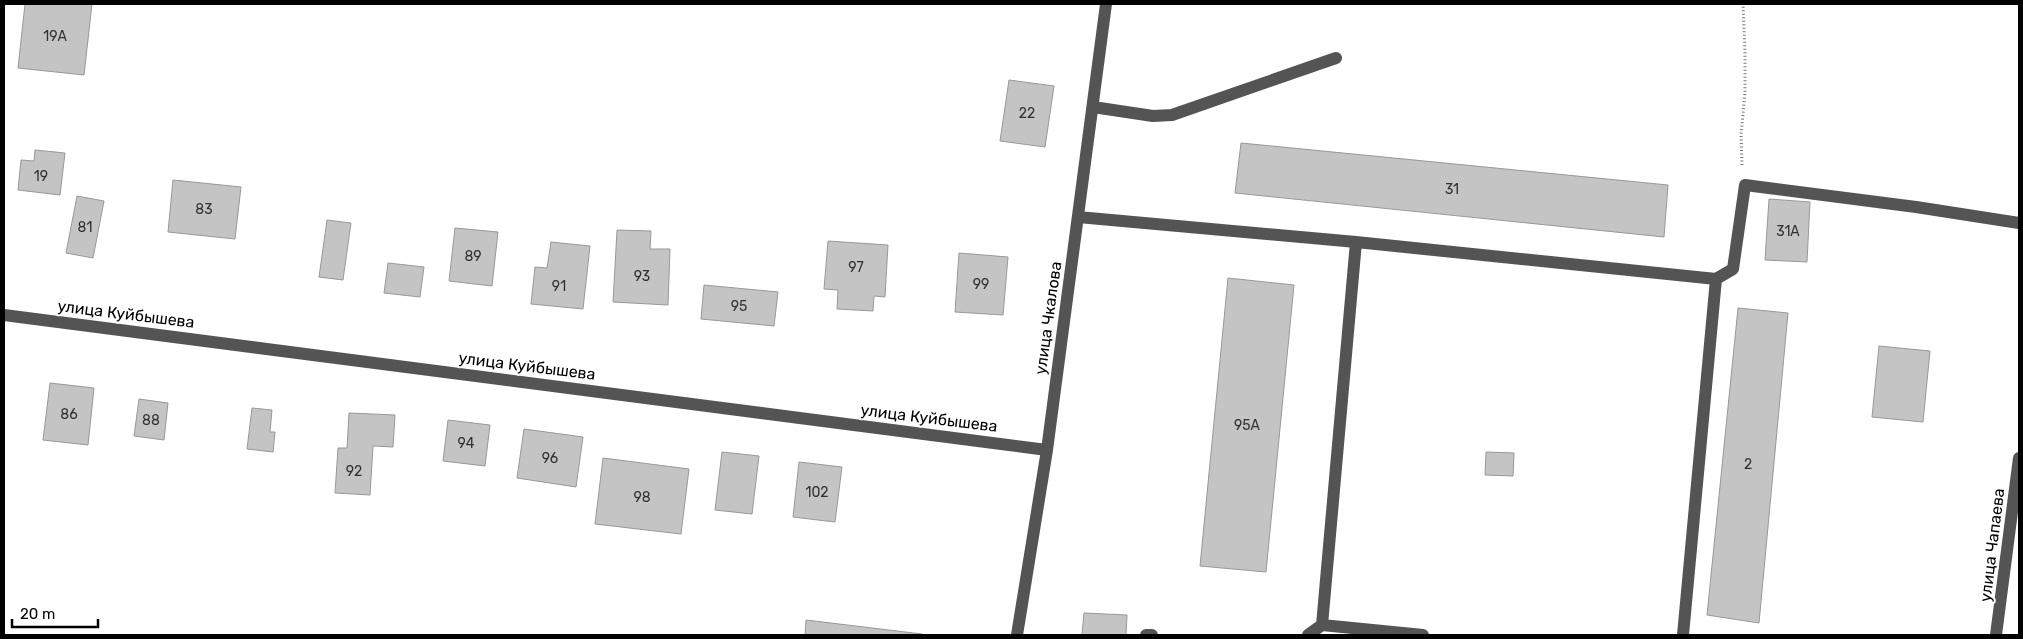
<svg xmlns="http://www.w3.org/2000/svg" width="2023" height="639" font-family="Rubik,sans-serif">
	<rect width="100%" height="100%" fill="#fff"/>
	<path fill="#c4c4c4" stroke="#989898" d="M25 4H92L84 75 18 68Z
		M1009 80 1054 86 1045 147 1000 141Z
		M1241 143 1668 185 1664 237 1235 193Z
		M35 150 65 153 60 195 18 190 21 160 34 161Z
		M173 180 241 187 235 239 168 232Z
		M77 196 104 201 93 258 66 253Z
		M1769 199 1810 202 1807 262 1765 260Z
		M327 220 351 223 343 280 319 277Z
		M455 228 498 232 492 286 449 281Z
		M617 230 651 231 650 249H670L668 305 613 302Z
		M828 241 888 245 885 297 874 296 873 311 837 309 838 290 824 289Z
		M551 242 590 246 583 309 531 304 535 267 547 268Z
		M959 253 1008 257 1003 315 955 312Z
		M388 263 424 267 420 297 384 293Z
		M1228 278 1294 285 1266 572 1200 566Z
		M704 285 778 292 774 326 701 319Z
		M1738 308 1788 313 1759 623 1707 615Z
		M1879 346 1930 351 1923 422 1872 417Z
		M50 383 94 388 88 445 43 440Z
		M139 399 168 403 164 440 134 436Z
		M252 408 272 410 270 432H275L273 452 247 449Z
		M349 413 395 415 393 447 373 446 370 495 335 493 338 448H347Z
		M448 420 490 425 485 466 443 461Z
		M524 429 583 437 576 487 517 478Z
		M722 452 759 456 752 514 715 510Z
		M1486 452 1514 453 1513 476 1485 475Z
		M603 458 689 469 681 534 595 524Z
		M799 462 842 467 835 522 793 517Z
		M1084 613 1127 615 1126 635H1082Z
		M806 620 922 634V635H805Z"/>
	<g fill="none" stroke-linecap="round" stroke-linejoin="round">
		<path stroke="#767676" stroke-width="3" stroke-dasharray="1 2.5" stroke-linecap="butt" d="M1742 165 1741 135 1745 93V52L1743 4"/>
		<path stroke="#545454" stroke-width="12" d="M1093 107 1153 116 1172 115 1336 58
			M1078 217 1356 242 1716 279 1733 269 1745 185 1916 207 2019 223
			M1356 242 1322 625 1423 635
			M4 315 1047 450
			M1017 635 1047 450 1106 4
			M1146 635H1152
			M1308 635 1322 625
			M1683 635 1716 279
			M1996 635 2019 458"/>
	</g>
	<g text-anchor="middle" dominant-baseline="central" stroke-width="4" stroke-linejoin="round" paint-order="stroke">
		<g font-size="14" fill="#313131">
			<text x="55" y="36">19А</text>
			<text x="1027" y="113">22</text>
			<text x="41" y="176">19</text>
			<text x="1452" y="189">31</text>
			<text x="204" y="209">83</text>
			<text x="85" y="227">81</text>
			<text x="1788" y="231">31А</text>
			<text x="473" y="256">89</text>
			<text x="856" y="267">97</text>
			<text x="642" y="276">93</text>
			<text x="981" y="284">99</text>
			<text x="559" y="286">91</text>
			<text x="739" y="306">95</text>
			<text x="69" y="414">86</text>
			<text x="151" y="420">88</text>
			<text x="1247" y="425">95А</text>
			<text x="466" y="443">94</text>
			<text x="550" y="458">96</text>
			<text x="1748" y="464">2</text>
			<text x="354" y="471">92</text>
			<text x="817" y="492">102</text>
			<text x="642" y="497">98</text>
		</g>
		<g font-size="16" fill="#000" stroke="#fff">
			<text transform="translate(126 314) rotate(7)">улица Куйбышева</text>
			<text transform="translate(1048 318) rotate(-82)">улица Чкалова</text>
			<text transform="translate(527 366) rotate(7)">улица Куйбышева</text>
			<text transform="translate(929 418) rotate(7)">улица Куйбышева</text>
			<text transform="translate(1992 545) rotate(-83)">улица Чапаева</text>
		</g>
	</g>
	<rect width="2023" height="639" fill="none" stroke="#000000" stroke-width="10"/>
	<path d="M12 619v8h86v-8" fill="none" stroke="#000000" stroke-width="2.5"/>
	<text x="20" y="619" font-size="15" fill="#000000" stroke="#ffffff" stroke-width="4" paint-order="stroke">20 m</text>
</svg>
